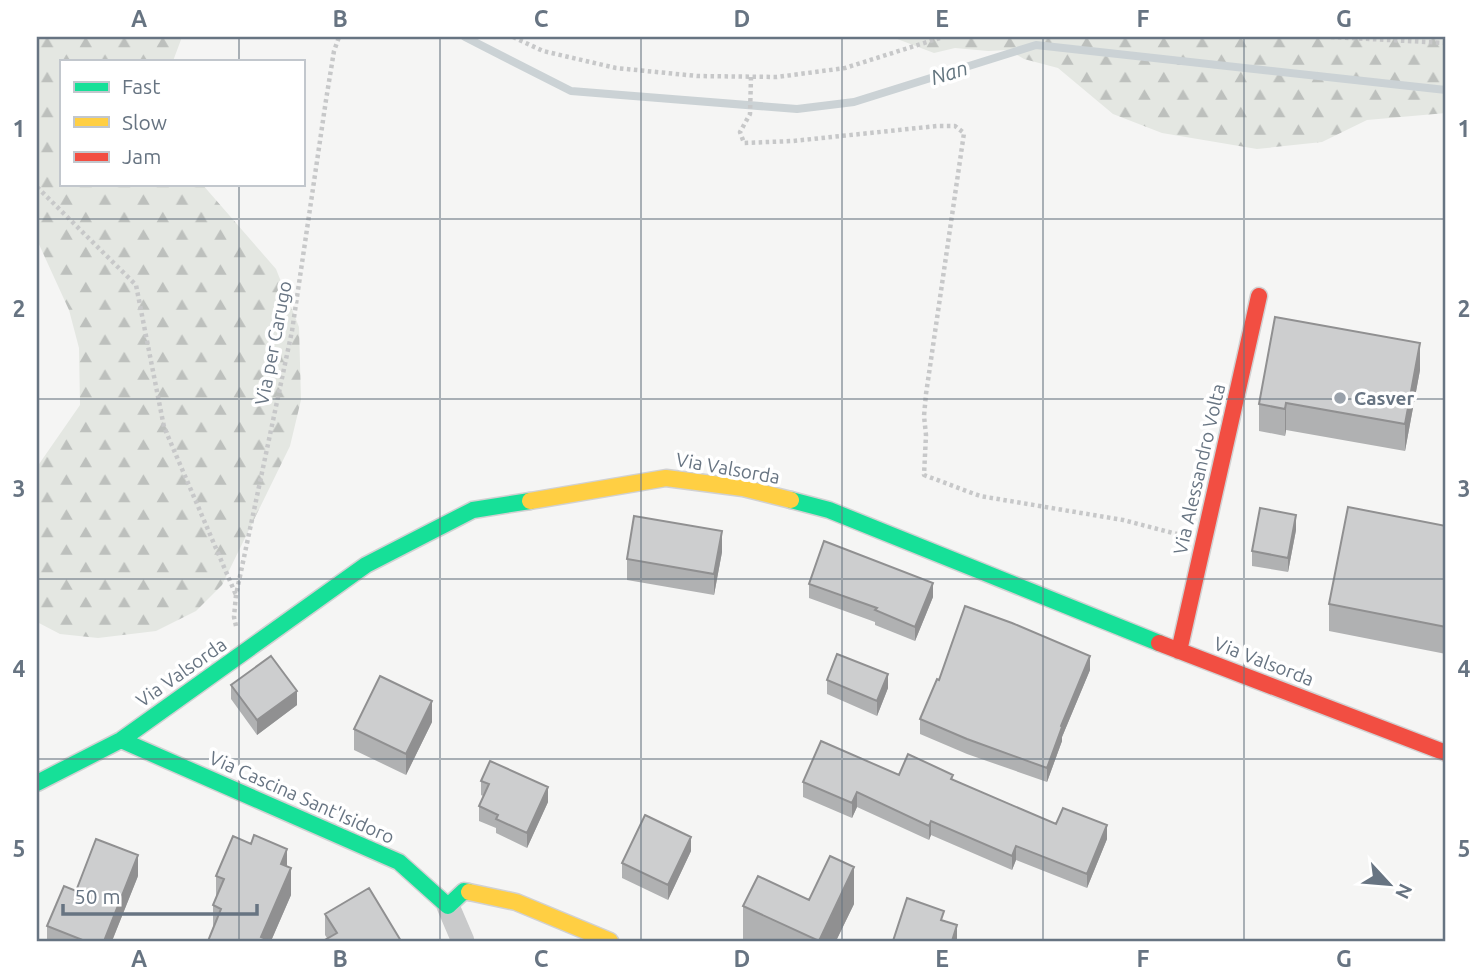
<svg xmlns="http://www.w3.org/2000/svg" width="1483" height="978" font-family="Ubuntu,sans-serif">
	<defs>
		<pattern id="forest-firs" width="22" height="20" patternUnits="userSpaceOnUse" patternTransform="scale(1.75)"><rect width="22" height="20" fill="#e4e7e2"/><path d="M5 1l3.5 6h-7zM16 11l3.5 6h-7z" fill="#bdc0bd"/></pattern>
	</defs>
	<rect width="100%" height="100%" fill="#f5f5f4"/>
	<path fill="url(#forest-firs)" d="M37 37H182L173 61H61V184H202L276 269 299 327 301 400 290 446 222 585 196 611 156 631 98 638 60 634 37 622V467L80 405 79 348 69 310 37 240Z
		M892 37H1446V113L1367 120 1322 142 1257 149 1162 133 1113 114 1058 68 1024 59 1009 50 988 51 955 48 934 53Z"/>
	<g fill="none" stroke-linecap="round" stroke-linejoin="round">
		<path stroke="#cbd2d5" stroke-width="8" d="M465 37 571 91 797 109 854 102 1036 45 1446 90"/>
		<g stroke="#d1d1d2" stroke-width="19">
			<path id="fast" d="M791 500 829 510 1159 643
				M121 740 399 862 448 906 464 891 469 892
				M37 783 121 740 366 565 473 510 530 501"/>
		</g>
		<g stroke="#d1d1d2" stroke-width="19">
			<path id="slow" d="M530 501 666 478 743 488 791 500
				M469 892 516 902 610 941"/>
		</g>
		<g stroke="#d1d1d2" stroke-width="19">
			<path id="jam" d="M1159 643 1446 753
				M1179 651 1259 296"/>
		</g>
		<path stroke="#c7c8c9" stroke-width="4.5" stroke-dasharray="3.5 3.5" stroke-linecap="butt" d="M513 37 543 51 616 68 697 76 777 77 845 68 943 37
			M1331 37 1446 43
			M751 77 750 114 740 132 744 143 793 141 937 126H955L964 133 926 394 924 416 926 435 924 475 980 496 1123 520 1177 534
			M37 187 136 285 164 427 236 595
			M236 626 234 617 236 595 292 331 326 100 334 51 339 37"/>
		<path stroke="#c9cacb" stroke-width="23" d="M448 906 463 941"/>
		<use href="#fast" stroke="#16e098" stroke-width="16"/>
		<use href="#slow" stroke="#ffcf43" stroke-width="16"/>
		<use href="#jam" stroke="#f24e42" stroke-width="16"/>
	</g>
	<path fill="#b0b1b2" d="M1420 370 1405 451 1286 430 1285 436 1259 431V404Z
		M1446 526V654L1329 631V604Z
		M1296 530 1288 572 1252 566V551Z
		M722 552 714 595 627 580V559Z
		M809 584 933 597 915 641 875 625V622L809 598Z
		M1090 670 1062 737V741L1047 782 967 754 920 734V719L939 680Z
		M827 680 888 688 877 716 827 694Z
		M231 685 297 705 257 735 231 699Z
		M432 722 406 775 354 750V729Z
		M899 775 953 780 1056 824 1107 839 1087 888 1016 860 1012 870 931 835 929 840 857 807 852 818 803 797V782Z
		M481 781 548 802 527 848 496 833V828L479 821V806L483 796 481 795Z
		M691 851 668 900 622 878V863Z
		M287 866 291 895 271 941H208L213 927V905L216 899V876Z
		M138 876 112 941H47V926Z
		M809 900 854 904 836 941H743V906Z
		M325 914 401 941 327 938 325 935Z"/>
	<path fill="#909091" d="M1420 343V370L1405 451V424Z
		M1286 403V430L1285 436V409Z
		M1296 515V530L1288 572V558Z
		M722 531V552L714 595V574Z
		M933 583V597L915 641V627Z
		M1090 656V670L1062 737V741L1047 782V768L1061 726Z
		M888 674V688L877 716V701Z
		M297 691V705L257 735V720Z
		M432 701V722L406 775V754Z
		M548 787V802L527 848V833Z
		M857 792V807L852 818V803Z
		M931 821V835L929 840V826Z
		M1107 825V839L1087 888V874Z
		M691 837V851L668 900V885Z
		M1016 846V860L1012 870V856Z
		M287 849V875L291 868V895L271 941H261V937L281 864Z
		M138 855V876L112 941H104Z
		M854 867V904L836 941H819Z
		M957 925V940L956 941H952Z"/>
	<path fill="#cdcecf" stroke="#909091" stroke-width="2" d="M1275 317 1420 343 1405 424 1286 403 1285 409 1259 404Z
		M1348 507 1446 526V627L1329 604Z
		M1260 508 1296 515 1288 558 1252 551Z
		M634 516 722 531 714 574 627 559Z
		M824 541 933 583 915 627 875 610 877 608 809 584Z
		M965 606 1012 623 1090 656 1061 726 1062 727 1047 768 967 739 920 719 937 679 939 680Z
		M837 654 888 674 877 701 827 680Z
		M271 656 297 691 257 720 231 685Z
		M380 676 432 701 406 754 354 729Z
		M821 741 899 775 908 754 953 775 951 779 1056 824 1063 808 1107 825 1087 874 1016 846 1012 856 931 821 929 826 857 792 852 803 803 782Z
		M490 761 548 787 527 833 496 819 498 815 479 806 489 784 481 781Z
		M645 815 691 837 668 885 622 863Z
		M254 835 287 849 281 864 291 868 261 937 266 939 265 941H208L221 909 213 905 224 879 216 876 233 836 251 844Z
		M96 839 138 855 104 941H85L47 926 64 886 76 891Z
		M830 856 854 867 819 941 743 906 758 876 809 900Z
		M369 888 401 941H323L337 933 325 914Z
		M907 898 944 911 941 920 957 925 952 941H893Z"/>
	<path fill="none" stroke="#677482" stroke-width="2" stroke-opacity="0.55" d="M239 37V61M440 37V941M641 37V941M842 37V941M1043 37V941M1244 37V941M239 184V941M37 219H1446M37 399H1446M37 579H1446M37 759H1446"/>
	<circle fill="#99a1aa" stroke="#fff" stroke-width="2.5" cx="1340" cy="398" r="7"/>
	<g text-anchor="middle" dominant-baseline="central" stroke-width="7" stroke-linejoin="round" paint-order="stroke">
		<g font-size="19" fill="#677482" stroke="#fff">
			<text transform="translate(273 343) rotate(-79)">Via per Carugo</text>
			<text transform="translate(728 468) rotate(10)">Via Valsorda</text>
			<text transform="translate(1199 469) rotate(-77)">Via Alessandro Volta</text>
			<text transform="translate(1264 661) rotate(21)">Via Valsorda</text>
			<text transform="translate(181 672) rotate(-35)">Via Valsorda</text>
			<text transform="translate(302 797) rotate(24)">Via Cascina Sant'Isidoro</text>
		</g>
		<g font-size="19" font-weight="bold" fill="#677482" stroke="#fff" text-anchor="start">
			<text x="1354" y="398">Casver</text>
		</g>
		<g font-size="21" font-style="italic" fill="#63757f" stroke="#fff">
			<text transform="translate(949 72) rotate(-17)">Nan</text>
		</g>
	</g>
	<rect width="1483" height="978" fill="none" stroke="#ffffff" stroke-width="77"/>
	<rect x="60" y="60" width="245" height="126" fill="#ffffff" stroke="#c2c7cd" stroke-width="2"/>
	<rect x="74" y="82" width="35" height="10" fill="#16e098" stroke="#c2c7cd" stroke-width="2"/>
	<text x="122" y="94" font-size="21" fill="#677482">Fast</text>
	<rect x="74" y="117" width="35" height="10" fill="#ffcf43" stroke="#c2c7cd" stroke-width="2"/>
	<text x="122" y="130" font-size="21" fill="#677482">Slow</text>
	<rect x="74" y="152" width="35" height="10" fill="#f24e42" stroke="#c2c7cd" stroke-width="2"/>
	<text x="122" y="164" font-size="21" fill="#677482">Jam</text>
	<g transform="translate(1389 884) rotate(116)" stroke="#ffffff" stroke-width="5" paint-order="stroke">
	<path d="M0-5L12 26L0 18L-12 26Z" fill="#677482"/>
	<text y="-10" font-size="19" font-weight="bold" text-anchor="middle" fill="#677482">N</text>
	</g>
	<path d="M63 904v10h194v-10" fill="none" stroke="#677482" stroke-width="3.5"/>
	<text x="74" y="904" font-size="21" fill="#677482" stroke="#ffffff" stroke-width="5" paint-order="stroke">50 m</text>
	<rect x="38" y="38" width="1406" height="902" fill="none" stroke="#677482" stroke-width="2.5"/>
	<g font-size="23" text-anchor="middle" font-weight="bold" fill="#677482">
		<text x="139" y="27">A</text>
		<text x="340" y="27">B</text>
		<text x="541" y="27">C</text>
		<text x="742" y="27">D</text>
		<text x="942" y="27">E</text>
		<text x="1143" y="27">F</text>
		<text x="1344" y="27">G</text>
		<text x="19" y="137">1</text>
		<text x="1464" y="137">1</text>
		<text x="19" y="317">2</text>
		<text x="1464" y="317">2</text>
		<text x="19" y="497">3</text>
		<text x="1464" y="497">3</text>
		<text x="19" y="677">4</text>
		<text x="1464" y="677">4</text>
		<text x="19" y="857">5</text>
		<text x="1464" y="857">5</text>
		<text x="139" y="967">A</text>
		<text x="340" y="967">B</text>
		<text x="541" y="967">C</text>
		<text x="742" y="967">D</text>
		<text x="942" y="967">E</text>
		<text x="1143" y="967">F</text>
		<text x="1344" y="967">G</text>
	</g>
</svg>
